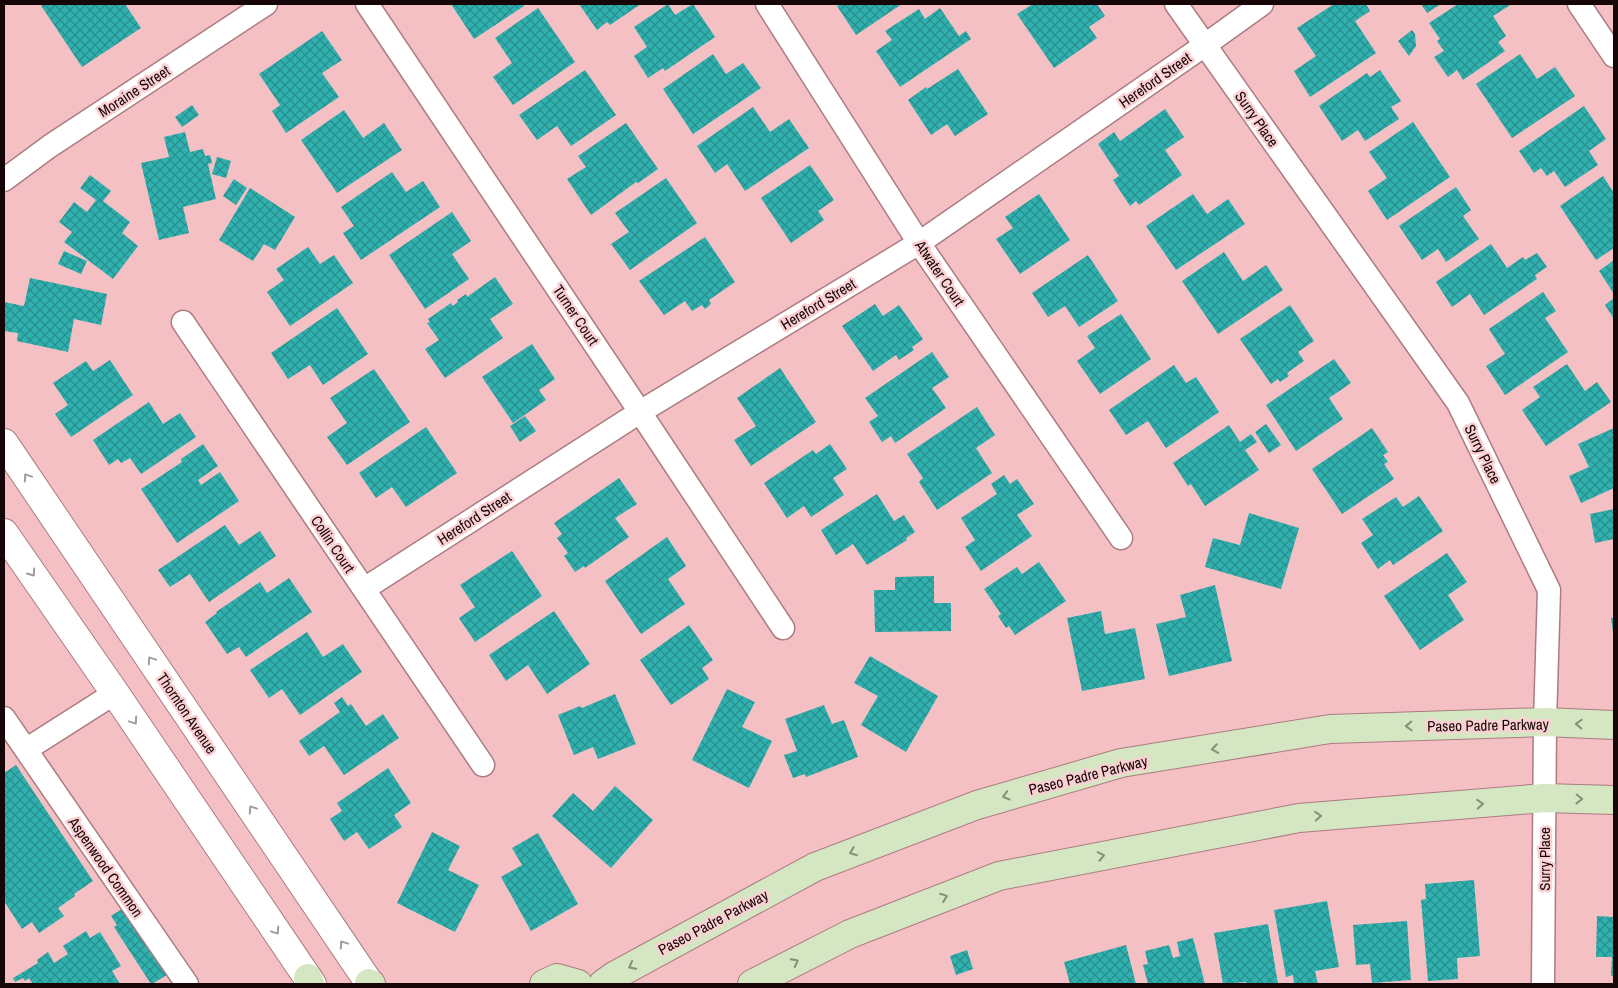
<svg xmlns="http://www.w3.org/2000/svg" width="1618" height="988" font-family="'Archivo Narrow',sans-serif">
	<defs>
		<pattern id="building-cross-hatch" width="8" height="8" patternUnits="userSpaceOnUse" patternTransform="scale(1.25)"><rect width="8" height="8" fill="#30b1af"/><path d="M0 0l8 8M0 8l8-8" fill="none" stroke="#288e8c"/></pattern>
	</defs>
	<rect width="100%" height="100%" fill="#f4c0c4"/>
	<path fill="url(#building-cross-hatch)" d="M40 4H125L141 28 82 67Z
		M451 4H523L524 6 474 39Z
		M579 4H641L610 25 607 22 597 30Z
		M668 4 675 15 693 4 715 37 665 71 663 68 648 78 634 56 647 47 634 27Z
		M840 4H902L856 35 837 6Z
		M1033 4H1097L1105 16 1089 27 1097 38 1054 68 1017 14Z
		M1334 4H1366L1370 11 1355 21 1376 53 1310 97 1294 71 1316 56 1297 28Z
		M1421 4H1441L1427 13Z
		M1458 4H1512L1493 16 1506 36 1498 42 1505 51 1463 80 1457 70 1448 77 1434 57 1444 51 1437 41 1440 39 1429 23Z
		M538 8 575 62 513 105 493 77 512 63 495 38Z
		M940 8 959 36 966 31 971 39 900 87 876 51 892 40 885 31 919 9 925 19Z
		M1412 30 1415 34 1416 46 1409 56 1398 41Z
		M322 31 342 60 322 73 339 97 286 133 272 111 280 105 259 74Z
		M713 54 726 74 743 63 761 88 693 134 663 89Z
		M1520 54 1537 79 1555 67 1575 96 1512 138 1476 84Z
		M958 69 988 114 955 136 947 124 931 135 908 100 926 87 927 89Z
		M585 70 616 115 571 146 557 126 537 140 519 115Z
		M1380 70 1401 101 1391 107 1399 119 1365 141 1358 130 1342 141 1319 106 1367 73 1370 77Z
		M192 105 199 115 182 127 175 117Z
		M1584 106 1606 139 1589 151 1598 165 1565 187 1554 171 1547 176 1541 168 1534 173 1519 151Z
		M753 107 770 132 789 119 809 148 745 191 727 164 715 173 697 146Z
		M1165 109 1184 137 1165 150 1182 175 1139 205 1136 201 1130 206 1113 180 1119 176 1098 144 1114 132 1120 141Z
		M344 110 363 138 384 123 402 150 337 193 301 140Z
		M1413 122 1450 177 1387 220 1368 191 1387 178 1369 152Z
		M626 123 658 169 638 183 636 182 591 215 567 179 586 167 578 156Z
		M185 132 190 152 203 149 205 156 210 155 212 163 208 164 216 199 183 207 189 233 159 240 141 163 169 157 164 137Z
		M217 157 231 161 226 178 212 174Z
		M810 165 834 200 818 211 824 220 791 243 761 198Z
		M392 172 406 192 423 181 440 207 361 260 343 233 354 226 341 207Z
		M90 175 111 191 103 201 130 222 122 233 138 246 113 279 64 242 72 232 59 222 74 202 87 212 96 200 80 188Z
		M1603 176 1614 193V248L1596 260 1560 206Z
		M666 178 697 223 630 270 611 244 629 232 615 213Z
		M234 179 247 188 236 205 223 196Z
		M1456 187 1471 210 1463 216 1479 239 1446 262 1438 249 1422 260 1399 226Z
		M250 188 295 217 275 250 264 244 253 261 219 240Z
		M1039 194 1070 240 1020 274 996 239 1013 228 1005 217Z
		M1193 194 1207 214 1228 199 1245 224 1176 270 1146 226Z
		M452 212 471 241 452 254 469 279 425 309 389 255Z
		M705 237 735 282 709 300 711 304 705 309 702 305 692 311 685 301 664 315 639 281Z
		M1491 244 1507 268 1523 257 1525 260 1537 253 1547 267 1535 275 1537 279 1484 315 1470 294 1452 307 1436 282Z
		M308 247 320 264 334 255 353 283 290 326 267 292 284 280 276 269Z
		M64 251 87 261 81 274 58 264Z
		M1224 252 1243 281 1266 265 1283 290 1218 334 1182 281Z
		M1088 255 1118 301 1079 327 1065 306 1048 317 1032 293Z
		M1614 260V294L1599 271Z
		M495 277 513 304 490 319 503 338 445 378 425 349 439 340 427 323 430 322 428 319 451 303 453 306 458 302 457 300 466 294 467 297Z
		M30 278 107 294 101 325 74 319 68 352 17 341 18 333 4 331V302L24 306Z
		M1543 292 1556 311 1545 318 1568 352 1505 395 1486 366 1505 354 1489 329Z
		M1614 298V319L1605 305Z
		M875 304 883 316 899 305 923 339 912 347 914 350 899 360 896 355 873 371 842 326Z
		M1290 305 1314 341 1298 352 1304 361 1287 373 1289 376 1280 382 1278 379 1271 384 1240 339Z
		M337 308 368 354 323 385 310 365 288 379 271 353Z
		M1121 314 1151 359 1100 394 1077 361 1095 348 1087 336Z
		M532 344 555 379 539 390 546 400 513 423 482 377Z
		M932 352 949 377 932 388 946 408 895 443 891 436 882 442 869 422 878 416 865 398Z
		M1334 359 1351 383 1329 398 1343 419 1296 451 1266 405Z
		M110 360 133 395 71 437 55 414 68 405 53 383 86 361 93 371Z
		M1567 364 1585 391 1597 382 1611 402 1546 446 1522 410 1540 397 1533 387Z
		M1174 365 1186 383 1196 377 1219 412 1166 448 1148 421 1126 435 1109 410Z
		M780 368 816 422 751 466 734 440 756 426 737 398Z
		M374 369 410 422 347 465 327 437 347 423 330 398Z
		M149 402 163 424 180 413 196 437 141 474 130 458 121 463 118 459 109 465 93 440Z
		M977 407 995 435 976 448 992 473 937 510 919 482 923 478 907 454Z
		M525 416 536 431 520 442 510 426Z
		M1266 424 1281 445 1269 453 1255 432Z
		M1229 425 1240 442 1251 434 1257 442 1245 450 1259 470 1205 506 1191 484 1188 486 1173 463Z
		M426 427 457 473 406 507 392 487 376 498 359 473Z
		M1372 428 1388 452 1383 455 1388 462 1384 464 1394 479 1342 514 1312 469Z
		M1614 428V488L1581 503 1569 476 1589 467 1578 444Z
		M203 444 218 466 198 480 201 485 220 472 239 501 177 543 141 489 182 462 181 459Z
		M830 444 847 469 833 478 844 495 811 517 804 506 787 518 764 483 813 450 816 454Z
		M1004 475 1010 484 1017 479 1034 504 1017 515 1032 536 981 571 965 547 975 540 961 518 997 494 991 484Z
		M619 478 637 504 615 518 629 537 585 568 584 566 575 572 564 556 568 553 557 538 562 534 554 523Z
		M877 494 894 521 904 515 915 532 906 538 907 540 867 565 853 544 836 555 821 530Z
		M1419 496 1443 531 1393 565 1390 560 1378 569 1361 543 1373 535 1362 519 1396 497 1403 507Z
		M1614 509V539L1595 543 1590 514Z
		M1249 513 1299 528 1281 589 1205 567 1213 538 1240 545Z
		M225 525 239 545 260 531 276 556 209 602 190 574 170 587 158 570Z
		M667 537 686 566 668 579 685 604 641 634 605 581Z
		M512 551 542 596 475 642 459 618 475 607 460 585Z
		M1447 553 1467 582 1448 595 1464 620 1420 650 1384 596Z
		M1039 562 1066 601 1015 635 1009 626 1006 628 998 616 1001 614 984 589 1017 567 1022 574Z
		M934 576V603H951V631L875 632 874 590H895V577Z
		M289 578 312 612 246 657 239 647 227 654 205 622 217 613 216 612 260 582 267 593Z
		M1215 585 1232 661 1169 676 1156 624 1186 617 1180 595Z
		M554 611 590 664 547 694 528 665 506 681 489 655Z
		M1101 611 1105 634 1135 628 1145 679 1082 691 1067 618Z
		M1611 618H1614V632H1613Z
		M689 625 713 660 702 668 709 679 671 705 640 660Z
		M307 632 323 657 343 644 362 672 300 715 282 689 269 698 250 670Z
		M870 656 938 696 906 752 861 725 878 696 854 683Z
		M727 689 755 702 742 727 772 741 749 788 692 760Z
		M615 694 636 744 598 759 593 747 574 755 558 715 580 706 582 708Z
		M342 697 348 706 351 704 366 726 383 714 399 738 344 775 324 746 309 756 299 741 340 712 334 703Z
		M824 705 832 724 844 720 858 757 806 777 805 774 793 778 784 755 797 751 785 719Z
		M16 765 93 881 74 894 75 896 58 908 64 916 39 933 32 922 22 929 4 901V773Z
		M388 768 411 803 394 815 402 827 369 849 357 832 344 841 330 819 342 811 337 803Z
		M615 786 653 820 611 868 552 816 573 793 593 811Z
		M432 832 460 846 448 870 479 885 455 932 397 903Z
		M538 833 578 904 531 931 501 877 522 865 512 848Z
		M1474 880 1480 956 1457 958 1458 979 1428 981 1421 900 1426 899 1425 884Z
		M1327 901 1339 967 1315 971 1318 984H1294L1293 975 1286 977 1274 910Z
		M130 904 173 971 152 984H151L114 927 117 925 111 916Z
		M1597 916 1614 917V976H1611L1612 957H1596Z
		M1407 921 1411 980 1372 983 1370 964 1356 965 1353 925Z
		M1268 924 1278 984H1247L1246 982 1223 984 1214 933Z
		M86 931 90 938 100 932 121 966 112 971 120 984H33L29 978 25 981 23 978 15 982 13 978 38 963 37 960 48 952 54 963 68 954 63 946Z
		M1193 938 1205 984H1148L1143 965 1148 964 1145 951 1169 945 1173 958 1180 956 1177 942Z
		M1126 945 1136 984H1070L1064 962Z
		M967 950 973 969 956 975 950 956Z"/>
	<g fill="none" stroke-linecap="round" stroke-linejoin="round">
		<g stroke="#ab7c80" stroke-width="25">
			<path id="minor" d="M367 4 640 412 783 628
				M767 4 919 243 1121 538
				M1176 4 1458 403 1549 590 1545 722 1543 984
				M1579 4 1614 56
				M4 180 50 146 266 4
				M183 322 483 765
				M364 589 640 412 919 243 1205 45 1262 4
				M4 718 187 984
				M27 749 115 693"/>
		</g>
		<g stroke="#ab7c80" stroke-width="30">
			<path id="tertiary" d="M4 443 370 984
				M4 533 115 693 312 984"/>
		</g>
		<g stroke="#ab7c80" stroke-width="30">
			<path id="secondary" d="M308 978 310 984
				M369 983 371 984
				M544 984 557 978 578 984
				M603 984 614 976 815 867 977 805 1121 763 1330 729 1545 722 1614 725
				M752 984 850 934 999 876 1299 818 1544 798 1614 800"/>
		</g>
		<use href="#minor" stroke="#fff" stroke-width="22"/>
		<use href="#tertiary" stroke="#fff" stroke-width="28"/>
		<use href="#secondary" stroke="#d4e7c2" stroke-width="28"/>
	</g>
	<defs><path id="oneway-chevron" d="M-2-3.5L2.5 0L-2 3.5" fill="none" stroke-width="1.6" stroke-linecap="round" stroke-linejoin="round" transform="scale(1.25)"/></defs>
	<g stroke="#a29b9c">
		<use href="#oneway-chevron" transform="translate(27 477) rotate(-124)"/>
		<use href="#oneway-chevron" transform="translate(32 573) rotate(55)"/>
		<use href="#oneway-chevron" transform="translate(151 660) rotate(-124)"/>
		<use href="#oneway-chevron" transform="translate(134 721) rotate(56)"/>
		<use href="#oneway-chevron" transform="translate(252 809) rotate(-124)"/>
		<use href="#oneway-chevron" transform="translate(276 931) rotate(56)"/>
		<use href="#oneway-chevron" transform="translate(343 944) rotate(-124)"/>
	</g>
	<g stroke="#888d78">
		<use href="#oneway-chevron" transform="translate(1579 724) rotate(-178)"/>
		<use href="#oneway-chevron" transform="translate(1409 726) rotate(178)"/>
		<use href="#oneway-chevron" transform="translate(1215 749) rotate(171)"/>
		<use href="#oneway-chevron" transform="translate(1006 796) rotate(164)"/>
		<use href="#oneway-chevron" transform="translate(1579 799) rotate(1)"/>
		<use href="#oneway-chevron" transform="translate(1480 804) rotate(-5)"/>
		<use href="#oneway-chevron" transform="translate(1318 816) rotate(-5)"/>
		<use href="#oneway-chevron" transform="translate(853 852) rotate(159)"/>
		<use href="#oneway-chevron" transform="translate(1101 856) rotate(-11)"/>
		<use href="#oneway-chevron" transform="translate(944 897) rotate(-21)"/>
		<use href="#oneway-chevron" transform="translate(795 962) rotate(-27)"/>
		<use href="#oneway-chevron" transform="translate(632 966) rotate(152)"/>
	</g>
	<g text-anchor="middle" dominant-baseline="central" stroke-width="5" stroke-linejoin="round" paint-order="stroke">
		<g font-size="15" fill="#160608" stroke="#fbd0d3">
			<text transform="translate(1155 80) rotate(-35)">Hereford Street</text>
			<text transform="translate(134 91) rotate(-33)">Moraine Street</text>
			<text transform="translate(1257 119) rotate(55)">Surry Place</text>
			<text transform="translate(940 273) rotate(56)">Atwater Court</text>
			<text transform="translate(818 304) rotate(-31)">Hereford Street</text>
			<text transform="translate(576 315) rotate(56)">Turner Court</text>
			<text transform="translate(1483 454) rotate(64)">Surry Place</text>
			<text transform="translate(474 518) rotate(-33)">Hereford Street</text>
			<text transform="translate(333 544) rotate(56)">Collin Court</text>
			<text transform="translate(187 713) rotate(56)">Thornton Avenue</text>
			<text transform="translate(1488 725) rotate(-1)">Paseo Padre Parkway</text>
			<text transform="translate(1088 775) rotate(-14)">Paseo Padre Parkway</text>
			<text transform="translate(1544 859) rotate(-90)">Surry Place</text>
			<text transform="translate(106 867) rotate(55)">Aspenwood Common</text>
			<text transform="translate(713 922) rotate(-28)">Paseo Padre Parkway</text>
		</g>
	</g>
	<rect width="1618" height="988" fill="none" stroke="#160608" stroke-width="10"/>
</svg>
